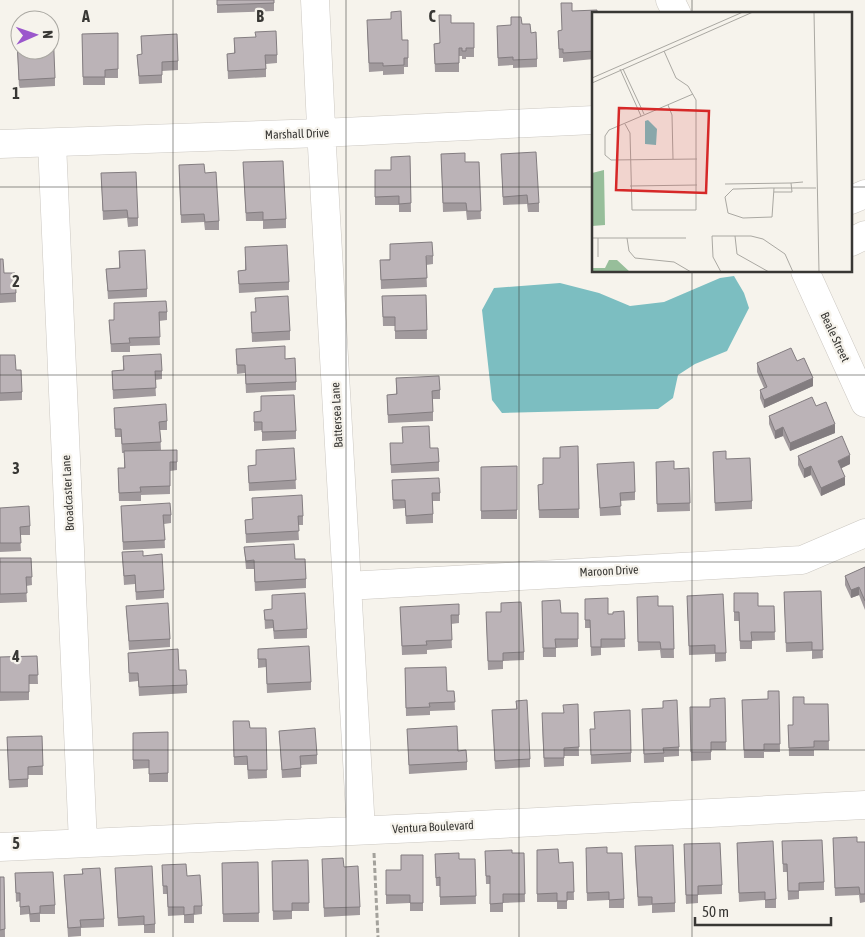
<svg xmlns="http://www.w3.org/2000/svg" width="865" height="937" font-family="'Asap Condensed',sans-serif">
	<rect width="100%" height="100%" fill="#f6f3ec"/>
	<path fill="#7cbec1" d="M734 276 744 293 749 308 727 351 695 364 678 375 673 398 658 409 502 413 492 400 482 310 494 288 560 283 599 293 630 306 664 302 720 278Z"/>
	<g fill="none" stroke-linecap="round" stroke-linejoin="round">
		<g stroke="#ccc8c2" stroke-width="29">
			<path id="minor" d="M315 0 322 147 361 830
				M670 0 677 14
				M52 143 83 843
				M0 144 321 133 594 120
				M851 200 865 194
				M851 242 865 235
				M805 271 865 403
				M347 586 802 560 865 533
				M0 847 440 827 865 805"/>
		</g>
		<path stroke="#a3a19b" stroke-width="3" stroke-dasharray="5 2.5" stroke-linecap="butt" d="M374 853 378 937"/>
		<use href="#minor" stroke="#fff" stroke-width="28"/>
	</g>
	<path fill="#a19a9d" d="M217 0H274V11L217 13Z
		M572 11 594 14V59L563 62V58H559L558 31 562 30Z
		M16 21 55 78V86L19 88Z
		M451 23H474V57H466V59H462V56H459V72H435L434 44 439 43Z
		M522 24 531 33 537 59V67L513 68V65L498 66 497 34 511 25Z
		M367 28 402 40 408 58V67H404V74L383 75V71L369 72Z
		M118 33V78H105V85H83L82 34Z
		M141 36 178 61V70L162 71V83L139 84 137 55 142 54Z
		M234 38 277 55V63L266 64V77L228 79 227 54 234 53Z
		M441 154 465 162H479L481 219 467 220 466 211 443 212Z
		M501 154 539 203V212H528L527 204 503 205Z
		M410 156 411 212H399V205H375V170H391Z
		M243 162 286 219V228L263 229V221H246Z
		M101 173 138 218V226L128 227 127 218 103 220Z
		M179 173H205L219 221V230H205L204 222 181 223Z
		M245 247 289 282V290L239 293 238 271 245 270Z
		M119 251 147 289V297L108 299 106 269 119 268Z
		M433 256V264L426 265 427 287 381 289 380 260Z
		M0 259 4 273 16 293V302L0 303Z
		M426 295 427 339H395V326H383L382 296Z
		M114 303 167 312V320L159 321 160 345 130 346V352H111L109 320H114Z
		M251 312 290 331V340L252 342Z
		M236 349 285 359 296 382V390L246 393 245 373 237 374Z
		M0 355 22 392V400L0 401Z
		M123 356 162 371V379L155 380 156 396 113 399 112 371 123 370Z
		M797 361 813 386 764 408 760 398V390L764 388 757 372V363Z
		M396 378 440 390V399H433V421L388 423 387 395 396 394Z
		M816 406 835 433 790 451 783 436 775 439 769 424V416Z
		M114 408 167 421V430H160L161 450 152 451 177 450V470L170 471V494L141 495V501H119L118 468H124V453H122L121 437H115Z
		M254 412 296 431V439L262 441V430L254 431Z
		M402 427 430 448 439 462V471L391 473 390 443H403Z
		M578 446 579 518H539L538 485 543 484 560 458Z
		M294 448 296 489 249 491 248 466 256 465Z
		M713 452 726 459 752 501V509L715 511Z
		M798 456 850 464 841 468 845 485 821 496 811 475 804 478 798 465Z
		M656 462 674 469 689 468 690 511 657 512Z
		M597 464 635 492V500L620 501 621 515 600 516Z
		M517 466V519H481V467Z
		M392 480 440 493V501H433V523L406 524 405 508 393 509Z
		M252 498 303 516V525H298L299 540 246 543 245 520 253 519Z
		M121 506 171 515V523L164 524 165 548 123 550Z
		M0 508 30 526V535H20L21 551 0 552Z
		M244 547 295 559 306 579V588L255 591 254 569H246Z
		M122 552 164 590V598L136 600 135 584 124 585Z
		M0 558H31L32 585 26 586 27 602 0 603Z
		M865 567V610L859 595 851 598 845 585V576Z
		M821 591 823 658 812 659V651L786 652 784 592Z
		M734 593 758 606H774L775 640 752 641V649H740L739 621H734Z
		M687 596 726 653V661L715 662V654L689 655Z
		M637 597 658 606H673L674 658H661L660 650 638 651Z
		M585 599 608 614H613L624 611 625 647 601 648V655L591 656 590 628H585Z
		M542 601 561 613H578V647L556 648V657H543Z
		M501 603 524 652V660L503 661V669L488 670 486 612H501Z
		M126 606 170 639V647L129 650Z
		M400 607 459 615V623L451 624 452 648 427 650V654L402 655Z
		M264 610 307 629V638L274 639 273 628 265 629Z
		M258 649 311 682V690L267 693 266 667 258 668Z
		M128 653 179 670 187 685V693L139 696 138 681 129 682Z
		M37 656 38 684H29V700L0 701V657Z
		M405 668 447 691H454L455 710 430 711V715L406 716Z
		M779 691 780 752H764V758H744L742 700 768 699Z
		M725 698 726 750H711V760L691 761 690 707H710Z
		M516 701 530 759V767L495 769 492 710 516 709Z
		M578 704 579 756H564V766L544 767 542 722 563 713Z
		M804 704H828L829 750H814V756H789L788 725H793Z
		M642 709 679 747V756L664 757V762L644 763Z
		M594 712 631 753V762L591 764 590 729H595Z
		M233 721 250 728H266L267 778 248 779 247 765H234Z
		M407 729 458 751 467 762V770L409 774Z
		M279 731 317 755V764L301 765V777L282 778Z
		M168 732V782H149V768L133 769V733Z
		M42 736 43 775H28V787L9 788 7 737Z
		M833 838 857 842H865V902L860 903 859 895 835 896Z
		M782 841 824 882V890L799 891V899L788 900 787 872H783Z
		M737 843 776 899V908H765V900L739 902Z
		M684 844 722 885V894L698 895V903L686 904Z
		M537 850 559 863 573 862 574 900H567V909H557V902H537Z
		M485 851 512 853H524L525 902 503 903V912H490V884H486Z
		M607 853 624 899V908H609V900L587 901 586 856Z
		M435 854 459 859H475L476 904 440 905V886H436Z
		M423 855V911H410V903L386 904V870H401Z
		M635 855 675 903V912L652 913V905L638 906Z
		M322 859 344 867 360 907V915L324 917Z
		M308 860 309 911H292V919L273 920 272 861Z
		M258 862 259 922H223L222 863Z
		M162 865 187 876 202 906V914L194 915V923H184V915L168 916 167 894H163Z
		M115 868 155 924V933H144V925L118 926Z
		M82 869 104 919V927L81 928V936L68 937 64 875 82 874Z
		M15 873 55 905V914H40V922H30L29 914 20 915V901L16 902Z
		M0 877H4L5 937H0Z"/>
	<path fill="#837d80" d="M813 378V386L764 408V400Z
		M835 424V433L790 451V443Z
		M783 427V436L775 439V431Z
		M850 455V464L838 470V461Z
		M811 466V475L804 478V469Z
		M845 477V485L821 496V488Z
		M859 587V595L851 598V590Z"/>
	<path fill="#bbb3b7" stroke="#837d80" d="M217 0H274V3L217 5Z
		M561 3H572V11L597 10V14H594V51L563 53V49H559L558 31 562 30Z
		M401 11 402 40H408V58H404V65L383 66V63H369L367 20 391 19V12Z
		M439 15H451V23H474V48H466V51H462V48H459V63L435 64 434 44 440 43Z
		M511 17H521L522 24H530L531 33 536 32 537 59 513 60V57L498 58 497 26 511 25Z
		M16 21H20V50H50V28H53L55 78 19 80Z
		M276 31 277 55H265L266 69 228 71 227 54 235 53 234 38 256 37 255 32Z
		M118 33V69L105 70V77H83L82 34Z
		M177 34 178 61 162 62V75L139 76 137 55 142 54 141 36Z
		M536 152 539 203 528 204 527 195 503 197 501 154Z
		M465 153V162H479L481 211H467L466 203H443L441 154Z
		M410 156 411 203 399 204V196L375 197V170H391V157Z
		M283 161 286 219 263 220V212L246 213 243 162Z
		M204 164 205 173 216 172 219 221 205 222 204 214 181 215 179 165Z
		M136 172 138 218H128L127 210 103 211 101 173Z
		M432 242 433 256H426L427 278 381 280 380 260H390V244Z
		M287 245 289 282 239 284 238 271 246 270 245 247Z
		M145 250 147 289 108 291 106 269 120 268 119 251Z
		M0 259H3L4 273H15L16 293 0 294Z
		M426 295 427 330 395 331V317H383L382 296Z
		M288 296 290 331 252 333 251 312H256L255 298Z
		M166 301 167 312H159L160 337 129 338 130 343 111 344 109 320H114V303Z
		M285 346V359L295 358 296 382 246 384 245 365H237L236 349Z
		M791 348 797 361 804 358 813 378 764 400 760 390 767 387 757 363Z
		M161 354 162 371H155L156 388 113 390 112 371 124 370 123 356Z
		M0 355H15L16 370H21L22 392 0 393Z
		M439 376 440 390 432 391 433 412 388 415 387 395 397 394 396 378Z
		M294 395 296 431 262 432V422H254V412L261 411V396Z
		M812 397 816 406 826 402 835 424 790 443 783 427 775 431 769 416Z
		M166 404 167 421 159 422 161 442 122 444 121 429H115L114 408Z
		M429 426 430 448H438L439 462 391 465 390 443H403L402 427Z
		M842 436 850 455 838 461 845 477 821 488 811 466 804 469 798 456Z
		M578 446 579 509 539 510 538 485 543 484V458H560V447Z
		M294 448 296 480 249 483 248 466 256 465V450Z
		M177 450V462H170V486L140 487 141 492 119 493 118 468H125L124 451Z
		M726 451V459L750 458 752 501 715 503 713 452Z
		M674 461V469L689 468 690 503 657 504 656 462Z
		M634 462 635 492 620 493 621 506 600 508 597 464Z
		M517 466V510L481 511V467Z
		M439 478 440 493H432L433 514 406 516 405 500H393L392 480Z
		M302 495 303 516H298L299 531 246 534 245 520 253 519 252 498Z
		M170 503 171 515H163L165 540 123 542 121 506Z
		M29 506 30 526 20 527 21 543H0V508Z
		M294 544 295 559H305L306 579 255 582 254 560 246 561 244 547Z
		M143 551V556L162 554 164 590 136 592 135 575 124 576 122 552Z
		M0 558H31L32 577H26L27 593 0 594Z
		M865 567V601L859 587 851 590 845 576Z
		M821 591 823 650H812V642L786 643 784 592Z
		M305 593 307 629 274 631 273 620H265L264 610 272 609V595Z
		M734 593H758V606H774L775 632H751L752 641H740L739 612H734Z
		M723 594 726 653H715V645L689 646 687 596Z
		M658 596V606H673L674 649H661L660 642H638L637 597Z
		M608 598V614H613V612L624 611 625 639H601V647H591L590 620H585V599Z
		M560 600 561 613H578V639H555L556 648H543L542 601Z
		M521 602 524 652 503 653V661H488L486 612H501V603Z
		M168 603 170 639 129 641 126 606Z
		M459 604V615H451L452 640 426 641 427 645 402 646 400 607Z
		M309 646 311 682 267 684 266 659H258V649Z
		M178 649 179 670H186L187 685 139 687 138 673H129L128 653Z
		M37 656 38 675H29V692H0V657Z
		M446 667 447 691H454L455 702 429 703 430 707 406 708 405 668Z
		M768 691H779L780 744H764V750H744L742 700 768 699Z
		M793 697H804V704H828L829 741H814V747L789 748 788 725H793Z
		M725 698 726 742H711V752H691L690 707H710V699Z
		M527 700 530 759 495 761 492 710 517 709 516 701Z
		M677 700 679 747 663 748 664 753 644 754 642 709 663 708V701Z
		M578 704 579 747 564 748V758H544L542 713H564L563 705Z
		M630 710 631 753 591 755 590 729H595L594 712Z
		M233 721H249L250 728H266L267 770H248L247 756 234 757Z
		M457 726 458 751 466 750 467 762 409 765 407 729Z
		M315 728 317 755 300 756 301 768 282 770 279 731Z
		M168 732V773L149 774V760H133V733Z
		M42 736 43 766 28 767V779L9 780 7 737Z
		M857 837V842H865V894H860L859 887 835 888 833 838Z
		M822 840 824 882 799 883V891H788L787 864H783L782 841Z
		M773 841 776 899 765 900V892L739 893 737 843Z
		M720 843 722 885 698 886V895H686L684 844Z
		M673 845 675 903 652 904V897H638L635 846Z
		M607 847V853H622L624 899 609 900V892L587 893 586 848Z
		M558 849 559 863 573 862 574 892H567V901H557V893L537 894V850Z
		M512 850V853H524L525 894H503V903L490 904V876H486L485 851Z
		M459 853V859H475L476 896 440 897V877L436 878 435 854Z
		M401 855H423V903H410V895H386V870H401Z
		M343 858 344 867 358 866 360 907 324 908 322 859Z
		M308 860 309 903H292V911H273L272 861Z
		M258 862 259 913 223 914 222 863Z
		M186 864 187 876 200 875 202 906H194V914L184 915V907H168L167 886H163L162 865Z
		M152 866 155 924 144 925V916L118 918 115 868Z
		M100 868 104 919 80 920 81 927 68 928 64 875 83 874 82 869Z
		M53 872 55 905 40 906V913L30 914 29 906 20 907V893H16L15 873Z
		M0 877H4L5 929 0 930Z"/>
	<path fill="none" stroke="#383734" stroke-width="1" stroke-opacity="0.55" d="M173 0V937M346 0V937M519 0V937M692 0V14M0 187H594M851 187H865M692 271V937M0 375H865M0 562H865M0 750H865"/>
	<g text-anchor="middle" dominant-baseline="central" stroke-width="4.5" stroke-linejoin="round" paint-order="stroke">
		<g font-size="12" fill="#383734" stroke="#f6f3ec">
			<text transform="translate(297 134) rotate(-2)">Marshall Drive</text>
			<text transform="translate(835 337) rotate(65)">Beale Street</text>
			<text transform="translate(337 415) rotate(-93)">Battersea Lane</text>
			<text transform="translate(68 493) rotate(-93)">Broadcaster Lane</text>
			<text transform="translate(609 571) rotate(-3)">Maroon Drive</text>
			<text transform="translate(433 827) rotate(-3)">Ventura Boulevard</text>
		</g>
	</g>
	<g transform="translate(592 12)">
		<rect width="260" height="260" fill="#f6f3ec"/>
		<path d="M12 158 13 213 0 214V161ZM17 248H25L38 260H0V256H13Z" fill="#97be9a"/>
		<path d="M56 108 65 117 64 133 53 132V109Z" fill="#7cbec1"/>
		<path fill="none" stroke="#aaa8a2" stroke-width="1" d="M222 0 227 260M28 57 49 104M31 57 52 102M0 66 151 0M0 71 161 0M101 82 17 118 13 124V143L19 148 105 147M76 93 80 103 81 147M33 112 38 121 40 198H104V88L96 74 84 66 72 39M133 172 199 171M38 174 105 173M182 176 180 205 151 206 136 201 133 185 141 177H144L178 176H224M182 180H200L199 171 211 170M143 224 145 242 177 260M0 226H94M6 226V245M35 226 37 239 43 246 82 250 99 260M129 260 121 245 120 224H159L171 227 193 242 201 260"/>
		<path fill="#d62828" fill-opacity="0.15" stroke="#d62828" stroke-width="2.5" d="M27 96 117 99 114 181 24 178Z"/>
		<rect width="260" height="260" fill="none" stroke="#383734" stroke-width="2.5"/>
	</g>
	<g font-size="16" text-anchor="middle" font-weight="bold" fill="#383734" stroke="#f6f3ec" stroke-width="4.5" stroke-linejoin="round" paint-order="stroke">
		<text x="86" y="22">A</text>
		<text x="260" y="22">B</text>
		<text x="432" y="22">C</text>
		<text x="16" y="99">1</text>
		<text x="16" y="287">2</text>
		<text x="16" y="474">3</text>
		<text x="16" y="662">4</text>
		<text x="16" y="849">5</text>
	</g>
	<g transform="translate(35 35) rotate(88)"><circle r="24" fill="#f6f3ec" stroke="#aaa8a2"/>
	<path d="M0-4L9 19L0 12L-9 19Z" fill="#9b57cc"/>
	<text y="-8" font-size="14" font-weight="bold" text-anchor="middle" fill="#383734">N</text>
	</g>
	<path d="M695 917v8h136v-8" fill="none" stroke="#383734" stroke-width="2.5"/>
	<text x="702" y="917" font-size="15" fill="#383734" stroke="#f6f3ec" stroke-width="4" paint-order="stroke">50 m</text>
</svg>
